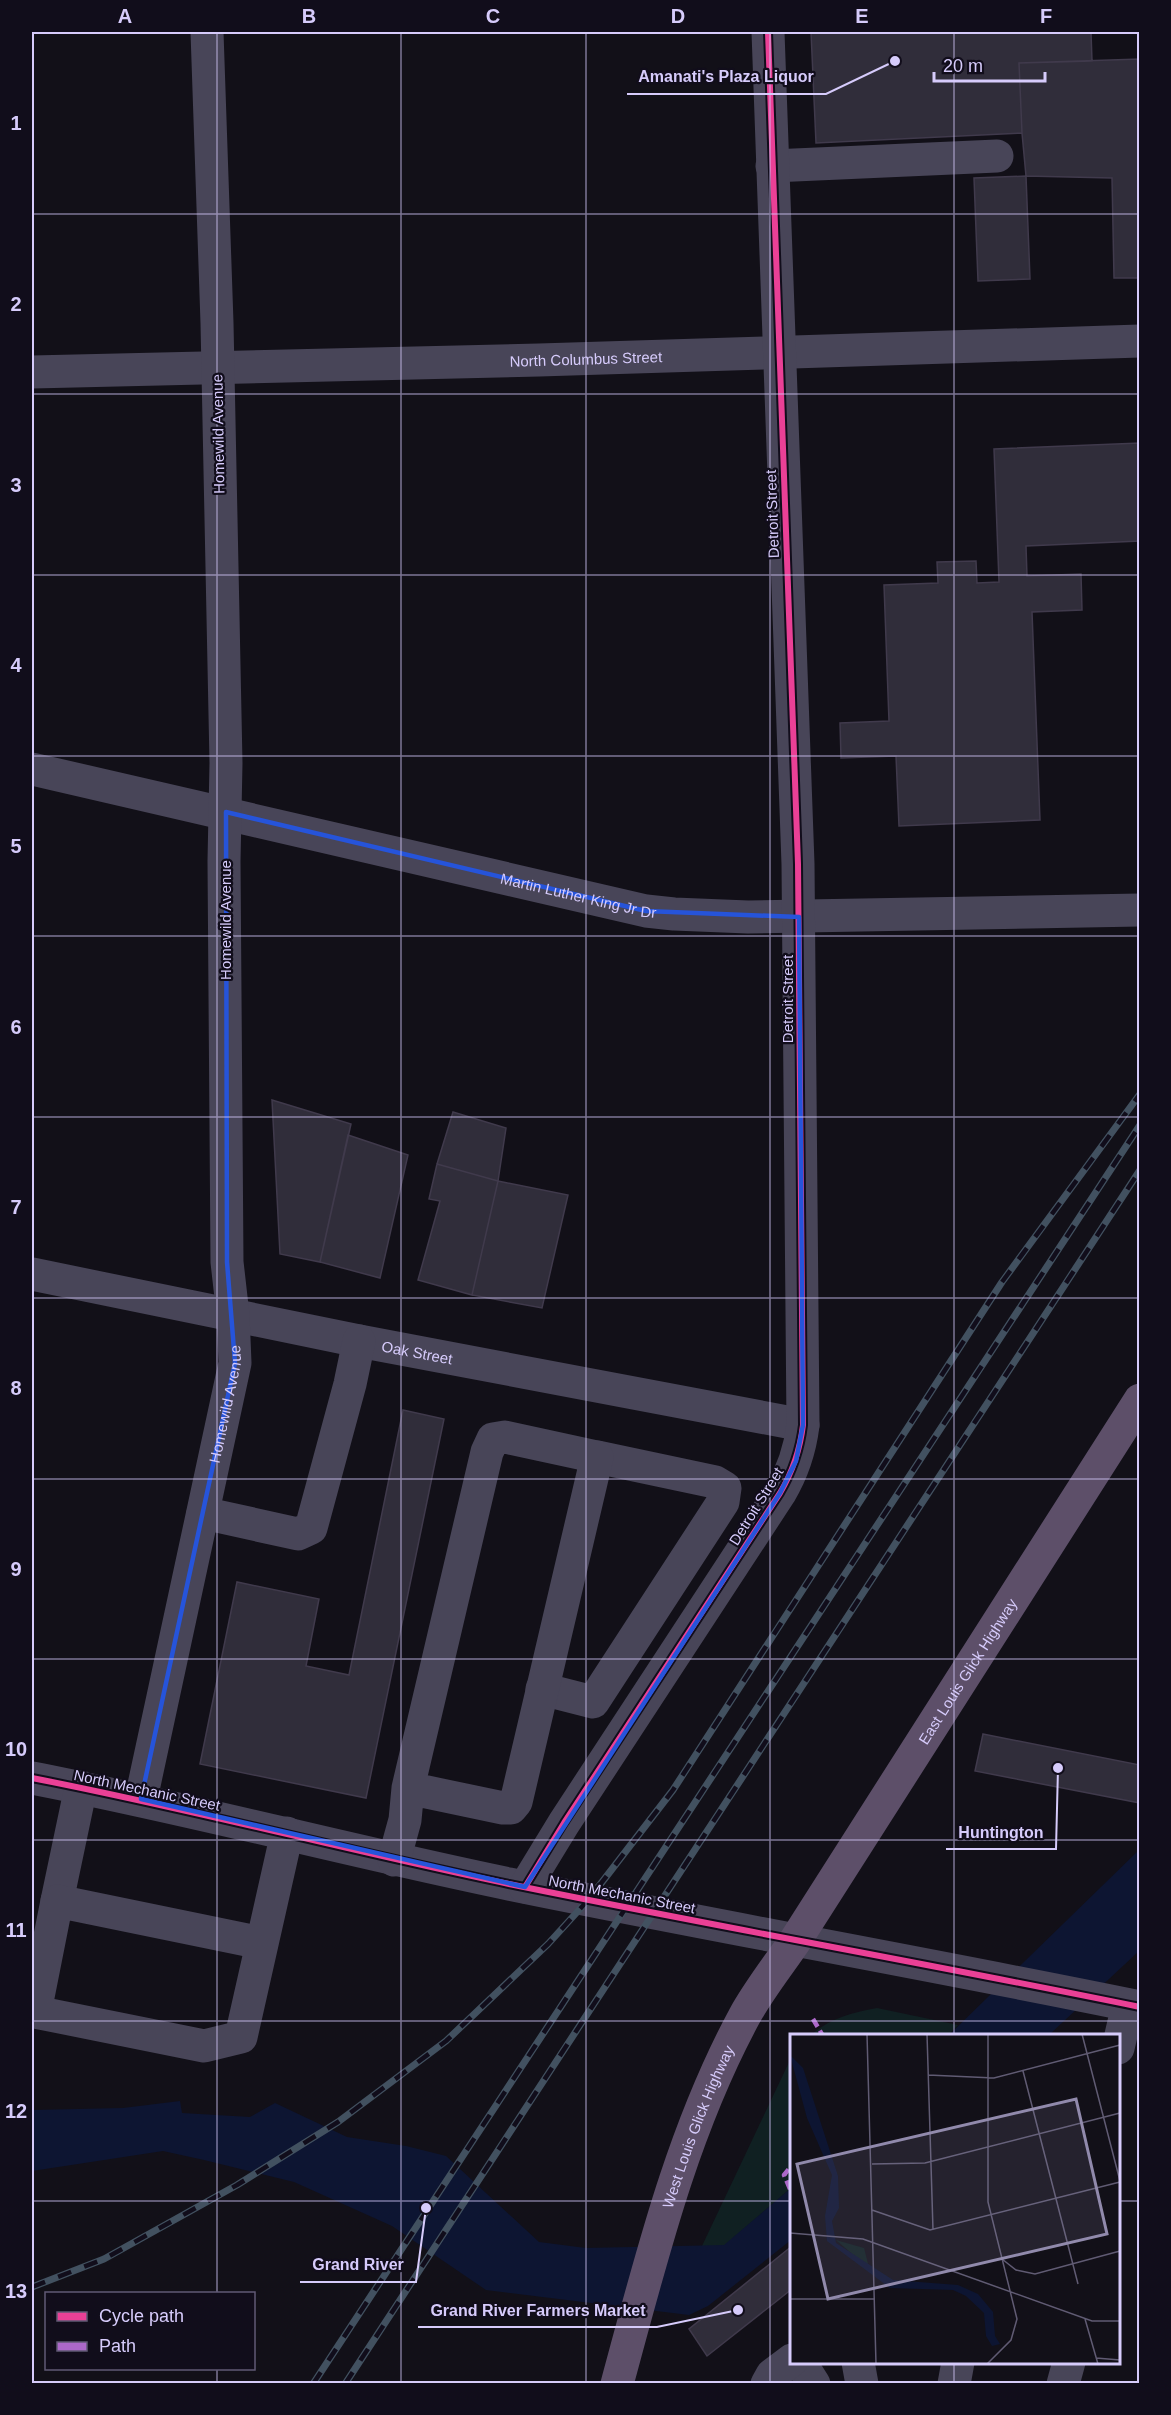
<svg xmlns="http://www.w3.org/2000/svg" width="1171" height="2415" font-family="Helvetica,sans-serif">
	<rect width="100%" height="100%" fill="#121018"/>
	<path fill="#102022" d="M877 2008 958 2025 948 2035H811C830 2018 852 2013 877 2008Z
		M791 2058V2188L724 2246H702Z"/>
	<path fill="#0d1532" d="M1139 1850V1951L1049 2035 948 2036Z
		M180 2101 182 2113 250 2117 275 2103 347 2137 406 2146 446 2156 539 2242 586 2248 724 2245 791 2188V2240L708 2306 689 2315 486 2290 392 2226 294 2182 204 2160 163 2151 32 2171V2110L123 2108Z"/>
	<path fill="#302d3a" stroke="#403a4c" stroke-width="1.5" d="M811 32H1091L1092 61 1019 63 1022 133 816 143Z
		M1140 59V278H1114L1112 178 1026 176 1022 133 1019 63Z
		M1026 176 1030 279 978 281 974 178Z
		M1140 443V541L1026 546 1027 576 1081 574 1082 610 1032 612 1040 820 899 826 896 756 841 758 840 723 889 721 884 585 938 583 937 562 976 561 977 583 999 582 994 449Z
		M272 1100 351 1124 320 1262 280 1254Z
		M453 1112 506 1128 498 1181 437 1164Z
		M348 1135 408 1155 380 1278 320 1262Z
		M437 1164 498 1181 472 1295 418 1280 440 1201 429 1199Z
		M498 1181 568 1195 542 1308 472 1295Z
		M403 1410 444 1419 366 1798 200 1764 237 1582 319 1599 306 1666 349 1675Z
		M983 1734 1140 1765V1803L975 1771Z
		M792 2246V2289L707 2356 689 2329Z"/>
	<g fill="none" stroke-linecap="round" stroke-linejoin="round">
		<g stroke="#484558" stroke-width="33">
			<path d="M772 166 997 156"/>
			<path id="s1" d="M32 372 539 360 1140 341"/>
			<path id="s2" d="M32 769 646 911 674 914 748 917 1140 910"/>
			<path id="s3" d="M32 1274 359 1341 803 1425"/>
			<path d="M203 1513 298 1534 311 1528 350 1384 359 1341"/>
			<path d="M542 1689 593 1702 723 1502 725 1488 715 1482 597 1457"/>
			<path d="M32 1778C192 1809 349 1851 509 1884 719 1927 930 1964 1140 2007"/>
			<path id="s4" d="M141 1799 235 1363 233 1315 227 1262 224 861 226 763 217 323 207 32"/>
			<path d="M394 1860 405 1820 408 1788 487 1452 493 1439 505 1437 597 1457 516 1802 511 1808H503L408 1788"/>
			<path d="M525 1887 564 1823 780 1493C793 1471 800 1450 803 1425L798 864 768 32"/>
			<path d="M57 1901 81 1787"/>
			<path d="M261 1943 57 1901 35 2012 204 2046 241 2037 287 1833"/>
			<path d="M1118 2048 1128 2005"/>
			<path d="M800 2362 814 2384"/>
			<path d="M858 2362 862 2384"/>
			<path d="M767 2384 772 2375 792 2360"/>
			<path d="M954 2384 958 2362"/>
			<path d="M1063 2384 1069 2362"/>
		</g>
		<path stroke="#5d4f69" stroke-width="33" id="s5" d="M617 2384C651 2259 682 2132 744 2017 758 1991 778 1966 795 1941L1140 1400"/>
		<g stroke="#425160" stroke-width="7">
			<path id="rail" d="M32 2287 104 2259 237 2185 338 2122 446 2041 548 1944 589 1899 673 1790 1002 1282 1140 1094
				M313 2384 1140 1125
				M345 2384 1140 1170"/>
		</g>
		<use href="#rail" stroke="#110d1b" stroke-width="4.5" stroke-dasharray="14" stroke-linecap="butt"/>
		<path stroke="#ac68c9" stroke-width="4.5" stroke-dasharray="9 4.5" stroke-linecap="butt" d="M813 2019 823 2036
			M790 2189 784 2175 792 2165"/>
		<g stroke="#110d1b" stroke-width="10">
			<path id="cycleway" d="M32 1778C192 1809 349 1851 509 1884 719 1927 930 1964 1140 2007
				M525 1887 564 1823 780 1493C793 1471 800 1450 803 1425L798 864 768 32"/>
		</g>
		<use href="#cycleway" stroke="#ea4096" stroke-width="6"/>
	</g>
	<path fill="none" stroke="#2654da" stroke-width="4.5" stroke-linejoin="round" d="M226 812 646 911 799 917 803 1425 796 1461 780 1493 525 1887 141 1799 235 1363 227 1262Z"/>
	<path fill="none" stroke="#d6cbfb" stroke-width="1.5" stroke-opacity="0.55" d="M217 32V2294M401 32V2384M586 32V2384M770 32V2384M954 32V2036M32 214H1140M32 394H1140M32 575H1140M32 756H1140M32 936H1140M32 1117H1140M32 1298H1140M32 1479H1140M32 1659H1140M32 1840H1140M32 2021H1140M32 2201H792M1118 2201H1140M954 2362V2384M217 2368V2384"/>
	<g text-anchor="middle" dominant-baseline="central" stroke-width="4.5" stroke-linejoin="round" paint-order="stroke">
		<g font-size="15" fill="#d6cbfb" stroke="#110d1b">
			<text stroke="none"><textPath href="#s1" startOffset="554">North Columbus Street</textPath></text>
			<text transform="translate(218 434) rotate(-91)">Homewild Avenue</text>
			<text transform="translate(772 514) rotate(-92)">Detroit Street</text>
			<text stroke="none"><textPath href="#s2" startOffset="561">Martin Luther King Jr Dr</textPath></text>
			<text transform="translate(225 920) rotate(-90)">Homewild Avenue</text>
			<text transform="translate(787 999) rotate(-90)">Detroit Street</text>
			<text stroke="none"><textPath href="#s3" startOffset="393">Oak Street</textPath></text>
			<text stroke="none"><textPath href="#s4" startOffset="404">Homewild Avenue</textPath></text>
			<text transform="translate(756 1506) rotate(-58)">Detroit Street</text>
			<text stroke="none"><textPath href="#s5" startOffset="801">East Louis Glick Highway</textPath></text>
			<text transform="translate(147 1790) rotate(12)">North Mechanic Street</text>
			<text transform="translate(622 1894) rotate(11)">North Mechanic Street</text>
			<text stroke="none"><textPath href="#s5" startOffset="270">West Louis Glick Highway</textPath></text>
		</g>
	</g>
	<g transform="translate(790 2034)">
		<rect width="330" height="330" fill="#121018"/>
		<path d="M46 206 74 214 78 230 68 225Z" fill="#102022"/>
		<path d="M0 21 13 34 48 142 49 174 42 187 46 209 103 246 168 251 188 260 203 278 205 302 210 310 202 312 196 302 194 279 176 262 163 256 100 254 37 207 35 182 42 141 17 84Z" fill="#0d1532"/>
		<path fill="none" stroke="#605b73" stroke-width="1.5" d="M77 0 86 330M137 0 143 196M292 0 330 147M233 37 288 250M138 41 204 44 330 11M82 130 135 129 330 79M82 176 140 196 330 148M0 199 73 205 302 287H330M212 225 226 236 245 240 330 217M0 265H85M295 285 308 330M306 324 330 326M197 330 221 306 227 285 198 168V0"/>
		<path fill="#918aac" fill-opacity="0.15" stroke="#918aac" stroke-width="3" d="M286 65 317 200 38 265 7 130Z"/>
		<rect width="330" height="330" fill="none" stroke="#d6cbfb" stroke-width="3"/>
	</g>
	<path fill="none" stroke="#d6cbfb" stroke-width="2" d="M895 61L826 94H627M1058 1768L1056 1849H946M426 2208L416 2282H300M738 2310L657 2327H418"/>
	<g fill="#d6cbfb" stroke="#110d1b" stroke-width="2">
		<circle cx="895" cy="61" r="6"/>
		<circle cx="1058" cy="1768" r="6"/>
		<circle cx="426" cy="2208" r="6"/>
		<circle cx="738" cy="2310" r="6"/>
	</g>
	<g font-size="16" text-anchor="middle" font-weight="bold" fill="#d6cbfb" stroke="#110d1b" stroke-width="4.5" stroke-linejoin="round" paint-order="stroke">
		<text x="726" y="82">Amanati's Plaza Liquor</text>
		<text x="1001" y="1838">Huntington</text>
		<text x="358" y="2270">Grand River</text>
		<text x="538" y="2316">Grand River Farmers Market</text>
	</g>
	<rect width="1171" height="2415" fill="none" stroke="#110d1b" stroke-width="66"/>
	<rect x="45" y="2292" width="210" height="78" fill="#110d1b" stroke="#605975" stroke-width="1.5"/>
	<rect x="57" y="2312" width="30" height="9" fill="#ea4096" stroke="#605975" stroke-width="1.5"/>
	<text x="99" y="2322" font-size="18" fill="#d6cbfb">Cycle path</text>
	<rect x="57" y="2342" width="30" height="9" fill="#ac68c9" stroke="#605975" stroke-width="1.5"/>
	<text x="99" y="2352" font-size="18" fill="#d6cbfb">Path</text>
	<path d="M934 72v9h111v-9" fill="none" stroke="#d6cbfb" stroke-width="3"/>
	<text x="943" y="72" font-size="18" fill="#d6cbfb" stroke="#110d1b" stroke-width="4.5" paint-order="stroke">20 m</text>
	<rect x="33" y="33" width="1105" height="2349" fill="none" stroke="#d6cbfb" stroke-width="2"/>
	<g font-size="20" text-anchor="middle" font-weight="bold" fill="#d6cbfb">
		<text x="125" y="23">A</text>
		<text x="309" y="23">B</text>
		<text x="493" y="23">C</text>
		<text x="678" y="23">D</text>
		<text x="862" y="23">E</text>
		<text x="1046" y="23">F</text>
		<text x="16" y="130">1</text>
		<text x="16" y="311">2</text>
		<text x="16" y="492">3</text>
		<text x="16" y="672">4</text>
		<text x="16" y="853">5</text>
		<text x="16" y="1034">6</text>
		<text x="16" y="1214">7</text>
		<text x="16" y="1395">8</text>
		<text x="16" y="1576">9</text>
		<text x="16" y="1756">10</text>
		<text x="16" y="1937">11</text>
		<text x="16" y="2118">12</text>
		<text x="16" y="2298">13</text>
	</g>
</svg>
